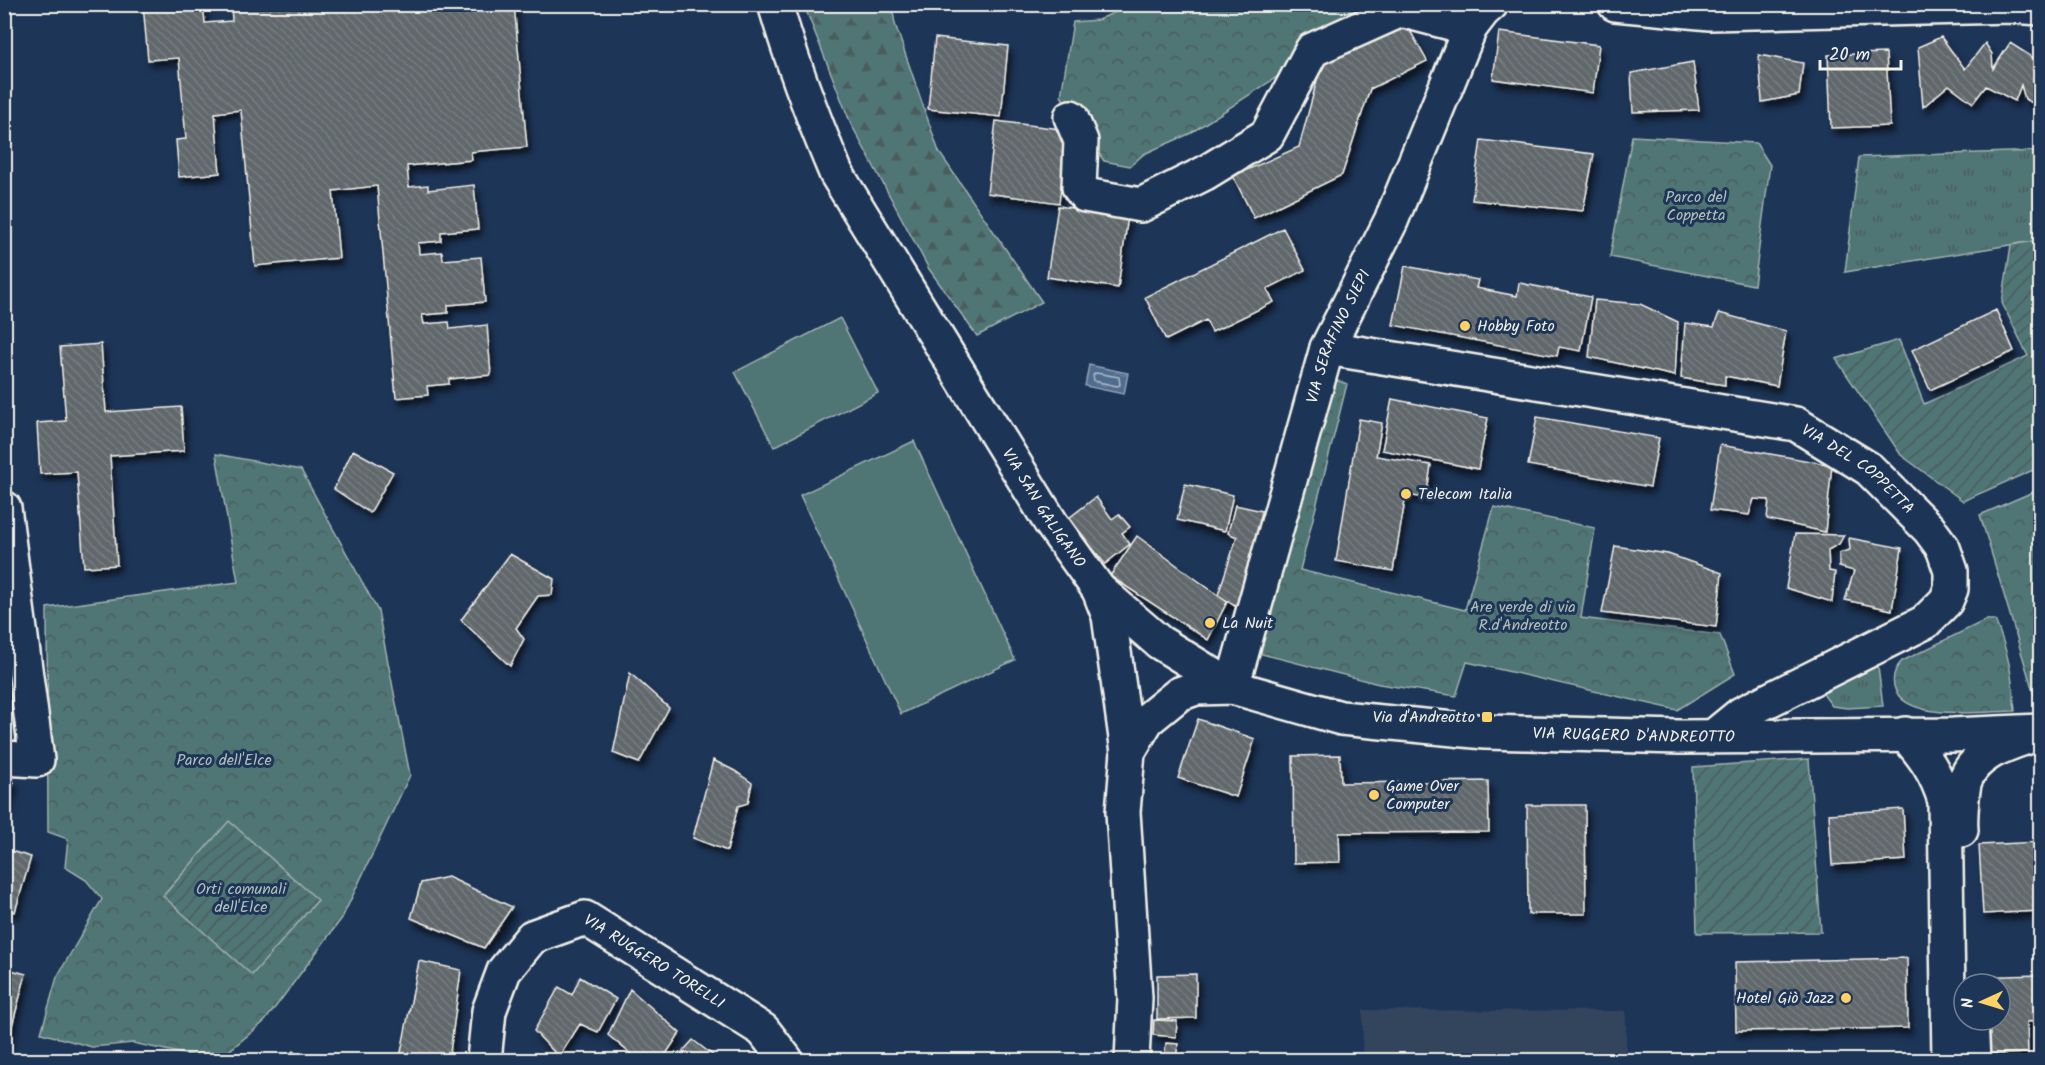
<svg xmlns="http://www.w3.org/2000/svg" width="2045" height="1065" font-family="Kalam,sans-serif">
	<defs>
		<pattern id="grass-tufts" width="24" height="20" patternUnits="userSpaceOnUse" patternTransform="scale(1.5)"><rect width="24" height="20" fill="#507475"/><path d="M3 7l-1-3M5 7V3M7 7l1-3M15 17l-1-3M17 17v-4M19 17l1-3" fill="none" stroke="#4c5c5b"/></pattern>
		<pattern id="forest-firs" width="22" height="20" patternUnits="userSpaceOnUse" patternTransform="scale(1.5)"><rect width="22" height="20" fill="#507475"/><path d="M5 1l3.5 6h-7zM16 11l3.5 6h-7z" fill="#4c5c5b"/></pattern>
		<pattern id="park-crowns" width="20" height="18" patternUnits="userSpaceOnUse" patternTransform="scale(1.5)"><rect width="20" height="18" fill="#507475"/><path d="M2 6a3 3 0 1 1 6 0M12 15a3 3 0 1 1 6 0" fill="none" stroke="#4c5c5b"/></pattern>
		<pattern id="garden-furrows" width="10" height="10" patternUnits="userSpaceOnUse" patternTransform="scale(1.5)"><rect width="10" height="10" fill="#507475"/><path d="M-1 1l2-2M0 10L10 0M9 11l2-2" fill="none" stroke="#4c5c5b"/></pattern>
		<pattern id="water-ripples" width="26" height="14" patternUnits="userSpaceOnUse" patternTransform="scale(1.5)"><rect width="26" height="14" fill="#4f6c8f"/><path d="M2 4q2-2 4 0t4 0M15 11q2-2 4 0t4 0" fill="none" stroke="#69819f"/></pattern>
		<pattern id="building-back-hatch" width="6" height="6" patternUnits="userSpaceOnUse" patternTransform="scale(1.5)"><rect width="6" height="6" fill="#60676c"/><path d="M-1 5l2 2M0 0l6 6M5-1l2 2" fill="none" stroke="#777d81"/></pattern>
		<filter id="shadow"><feDropShadow dx="3.5" dy="6" stdDeviation="3" flood-color="#0009"/></filter>
	</defs>
	<rect width="100%" height="100%" fill="#1d3557"/>
	<filter id="ink" filterUnits="userSpaceOnUse"><feTurbulence type="fractalNoise" baseFrequency=".0167" numOctaves="2"/><feDisplacementMap in="SourceGraphic" scale="12" xChannelSelector="R" yChannelSelector="G"/><feConvolveMatrix kernelMatrix="1 2 1 2 8 2 1 2 1" color-interpolation-filters="sRGB"/></filter>
	<g filter="url(#ink)">
		<path fill="#31445d" d="M1363 1010 1626 1011V1060H1362Z"/>
		<path fill="url(#grass-tufts)" stroke="#a2b2ae" stroke-width="1.5" d="M2040 151V240L1845 272 1859 157Z
			M1878 667 1883 706 1847 708 1832 706 1823 694C1837 666 1850 670 1878 667Z"/>
		<path fill="url(#forest-firs)" stroke="#a2b2ae" stroke-width="1.5" d="M804 5H892L895 24 939 152 1042 302 977 336 929 269 851 124Z"/>
		<path fill="url(#park-crowns)" stroke="#a2b2ae" stroke-width="1.5" d="M1130 5H1377L1303 46 1280 75 1189 134 1144 154 1130 166 1104 161 1061 96 1073 22 1098 20Z
			M1632 136 1756 143 1770 165 1754 285 1610 257Z
			M1331 378 1347 384 1300 570 1465 610 1494 507 1595 528 1581 618 1720 635 1735 674 1677 710 1467 662 1456 696 1379 684 1258 653Z
			M216 454 301 470 378 611 410 775 342 918 265 1021 218 1060H212L133 1043 92 1047 41 1033 57 977 102 899 86 880 65 867 68 839 48 832 47 608 238 582Z
			M2040 489V708H2038L1980 515Z
			M1986 620H1995C2009 653 2012 675 2015 711 1985 711 1903 723 1894 686 1892 676 1895 668 1902 661Z"/>
		<path fill="url(#garden-furrows)" stroke="#a2b2ae" stroke-width="1.5" d="M2040 240V467L1963 501 1901 455 1836 359 1899 340 1924 404 2028 356 2002 303 2011 245Z
			M1809 759 1821 932 1697 933 1693 767Z
			M229 821 318 900 252 975 163 896Z"/>
		<path fill="#507475" stroke="#a2b2ae" stroke-width="1.5" d="M840 318 878 393 774 447 735 372Z
			M914 441 1015 660 901 714 800 495Z"/>
		<path fill="url(#water-ripples)" stroke="#91a1b3" stroke-width="1.5" d="M1089 365 1128 373 1124 394 1085 386Z"/>
		<g fill="none" stroke-linecap="round" stroke-linejoin="round">
			<path stroke="#b2bcc4" stroke-width="1.5" d="M1096 373 1119 377 1120 385 1117 386 1094 381 1093 375Z"/>
		</g>
		<path fill="url(#building-back-hatch)" stroke="#f4f1e8" stroke-width="1.5" filter="url(#shadow)" d="M143 4H203L205 23 232 21 231 4H514L527 147 471 152 472 160 407 166 409 187 428 185V190L474 185 478 229 441 232V241L418 243 419 254 442 252 443 260 481 257 485 302 448 305V313L422 315 424 324 449 322 450 329 487 325 491 375 449 379V384L427 386 428 395 396 398 377 186 333 191 339 258 255 266 241 110 215 113 220 173 179 177 176 140 186 139 179 58 148 60Z
			M1403 18 1427 61 1370 89 1342 175 1254 218 1233 176 1299 147 1323 58Z
			M1499 32 1599 45 1593 93 1493 79Z
			M1941 37 1965 69 1985 43 1992 54 1993 69 2010 43 2040 62V107L2025 99 2021 85 2015 101 1986 86 1973 103 1949 85 1923 107 1918 47Z
			M935 38 1008 46 1001 117 928 109Z
			M1886 53 1890 126 1831 128 1828 55Z
			M1759 55 1803 63 1799 95 1762 102Z
			M1693 62 1699 110 1633 112 1631 73Z
			M996 121 1068 130 1059 203 987 193Z
			M1481 140 1594 154 1583 211 1472 200Z
			M1058 206 1128 216 1118 288 1047 277Z
			M1283 228 1305 270 1267 289 1274 302 1212 332 1206 320 1166 340 1145 297Z
			M1405 266 1478 280 1476 288 1517 296 1519 283 1591 297 1581 351 1559 347 1557 356 1393 325Z
			M1595 300 1640 304 1678 322 1675 376 1589 357Z
			M1996 310 2014 351 1930 390 1912 350Z
			M1719 313 1786 331 1777 386 1725 376V385L1681 378 1685 323 1714 327Z
			M101 344 106 412 181 407 184 451 110 456 117 565 84 567 77 472 40 474 37 423 66 421 60 347Z
			M1392 399 1488 418 1478 469 1382 450Z
			M1537 417 1659 438 1650 487 1528 465Z
			M1359 419 1382 423 1376 456 1431 465 1426 498 1406 495 1393 571 1336 561Z
			M1720 445 1832 465 1825 532 1767 519 1769 500 1754 499 1749 515 1710 510Z
			M353 450 393 472 370 513 334 489Z
			M1185 484 1233 495 1225 531 1177 520Z
			M1096 497 1112 519 1119 514 1130 527 1122 533 1130 544 1105 564 1069 518Z
			M1235 505 1272 513 1244 612 1218 595 1237 537 1228 533Z
			M1795 534 1844 535 1839 544 1828 550 1829 571 1835 572 1832 602 1786 588Z
			M1137 536 1227 602 1208 640 1110 576Z
			M1849 538 1902 548 1892 610 1845 600 1854 571 1839 567V553L1850 550Z
			M1615 546 1668 554 1722 573 1716 627 1602 613Z
			M510 554 554 579 552 595 538 596 516 628 524 639 510 666 461 620Z
			M16 670 20 713 4 714V671Z
			M630 673 669 708 639 763 613 753Z
			M1198 719 1255 739 1236 797 1178 778Z
			M1340 755 1341 783 1488 781 1489 832 1339 833 1340 862 1294 863 1293 756Z
			M713 760 735 771 752 783 748 803 738 806 727 851 693 838Z
			M4 779 14 782 4 814Z
			M1527 805H1585L1586 914H1528Z
			M1903 809 1906 860 1832 865 1829 814Z
			M2040 842V911L1983 914 1979 845Z
			M4 849 31 857 15 912 4 909Z
			M448 877 512 907 484 948 411 918 421 883Z
			M1907 958 1908 1028 1736 1031 1735 962Z
			M419 961 461 970 449 1060H422L400 1057Z
			M4 968 26 974 5 1052H4Z
			M1196 974V1018L1157 1019V975Z
			M2040 975V1021L2027 1022 2028 1053 1974 1055 1973 1020H2000V984H1972V977Z
			M580 977 616 999 598 1032 580 1024 559 1057 534 1031 559 987 572 995Z
			M630 989 680 1033 662 1060H638L608 1035Z
			M1154 1020 1177 1021 1176 1037 1153 1035Z
			M693 1040 719 1060H675Z
			M1166 1043 1178 1044 1176 1060H1164Z
			M293 1051 303 1060H283Z"/>
		<g fill="none" stroke-linecap="round" stroke-linejoin="round">
			<g stroke="#f4f1e8" stroke-width="38">
				<g id="minor">
					<path id="s1" d="M775 4C792 62 813 118 836 173L1051 523 1099 590 1109 616 1128 752"/>
					<path d="M1615 4 1710 13 2012 6 2040 8"/>
					<path d="M1071 117 1081 141 1079 187 1085 195 1141 205 1205 173 1267 135 1312 50 1401 10 1470 28"/>
					<path id="s2" d="M1327 348 1796 424 1869 469 1929 529 1943 548 1951 571V589L1946 601 1925 622 1741 714 1714 736"/>
					<path d="M4 508 37 760 4 758"/>
					<path id="s3" d="M1099 590 1159 642 1232 687 1327 348 1391 221 1470 28 1483 11 1491 4"/>
					<path d="M1905 734C1925 757 1936 772 1945 801L1949 1060"/>
					<path d="M1961 830C1960 820 1962 786 1966 778 1977 751 2011 743 2036 734"/>
					<path d="M1971 1020 1973 1060"/>
					<path id="s4" d="M484 1060 489 1011 504 971 532 937 585 918 763 1030 786 1060"/>
				</g>
			</g>
			<g stroke="#f4f1e8" stroke-width="38">
				<g id="major">
					<path id="s5" d="M1132 1060 1135 998 1123 812 1128 752 1147 720 1179 694 1196 688 1232 687 1341 718 1485 732 1680 737 1953 735 2040 731"/>
				</g>
			</g>
			<use href="#minor" stroke="#1d3557" stroke-width="33"/>
			<use href="#major" stroke="#1d3557" stroke-width="33"/>
		</g>
	</g>
	<g fill="#ffd166" stroke="#1d3557" stroke-width="2">
		<circle cx="1465" cy="326" r="6"/>
		<circle cx="1406" cy="494" r="6"/>
		<circle cx="1210" cy="623" r="6"/>
		<rect x="1481" y="711" width="12" height="12" rx="3"/>
		<circle cx="1374" cy="795" r="6"/>
		<circle cx="1846" cy="998" r="6"/>
	</g>
	<g text-anchor="middle" dominant-baseline="central" stroke-width="6" stroke-linejoin="round" paint-order="stroke">
		<g font-size="16" fill="#b2bfba" stroke="#1d3557">
			<text x="1696" y="197">Parco del<tspan x="1696" dy="18">Coppetta</tspan></text>
			<text x="1523" y="607">Are verde di via<tspan x="1523" dy="18">R.d'Andreotto</tspan></text>
			<text x="224" y="760">Parco dell'Elce</text>
			<text x="241" y="889">Orti comunali<tspan x="241" dy="18">dell'Elce</tspan></text>
		</g>
		<g font-size="16" fill="#f4f1e8" stroke="#1d3557" text-anchor="start">
			<text x="1477" y="326">Hobby Foto</text>
			<text x="1418" y="494">Telecom Italia</text>
			<text x="1222" y="623">La Nuit</text>
			<text x="1475" y="717" text-anchor="end">Via d'Andreotto</text>
			<text x="1386" y="786">Game Over<tspan x="1386" dy="18">Computer</tspan></text>
			<text x="1834" y="998" text-anchor="end">Hotel Giò Jazz</text>
		</g>
		<g font-size="16" fill="#f4f1e8" stroke="#1d3557">
			<text stroke="none"><textPath href="#s3" startOffset="532">VIA SERAFINO SIEPI</textPath></text>
			<text stroke="none"><textPath href="#s2" startOffset="552">VIA DEL COPPETTA</textPath></text>
			<text stroke="none"><textPath href="#s1" startOffset="574">VIA SAN GALIGANO</textPath></text>
			<text stroke="none"><textPath href="#s5" startOffset="848">VIA RUGGERO D'ANDREOTTO</textPath></text>
			<text stroke="none"><textPath href="#s4" startOffset="274">VIA RUGGERO TORELLI</textPath></text>
		</g>
	</g>
	<rect width="2045" height="1065" fill="none" stroke="#1d3557" stroke-width="24"/>
	<rect x="12" y="12" width="2021" height="1041" fill="none" stroke="#f4f1e8" stroke-width="2" filter="url(#ink)"/>
	<g transform="translate(1982 1002) rotate(266)"><circle r="28" fill="#1d3557" stroke="#738091" stroke-width="1.5"/>
	<path d="M0-4.5L10 22L0 15L-10 22Z" fill="#ffd166"/>
	<text y="-9" font-size="16" font-weight="bold" text-anchor="middle" fill="#f4f1e8">N</text>
	</g>
	<path d="M1820 60v9h81v-9" fill="none" stroke="#f4f1e8" stroke-width="3"/>
	<text x="1829" y="60" font-size="18" fill="#f4f1e8" stroke="#1d3557" stroke-width="4.5" paint-order="stroke">20 m</text>
</svg>
